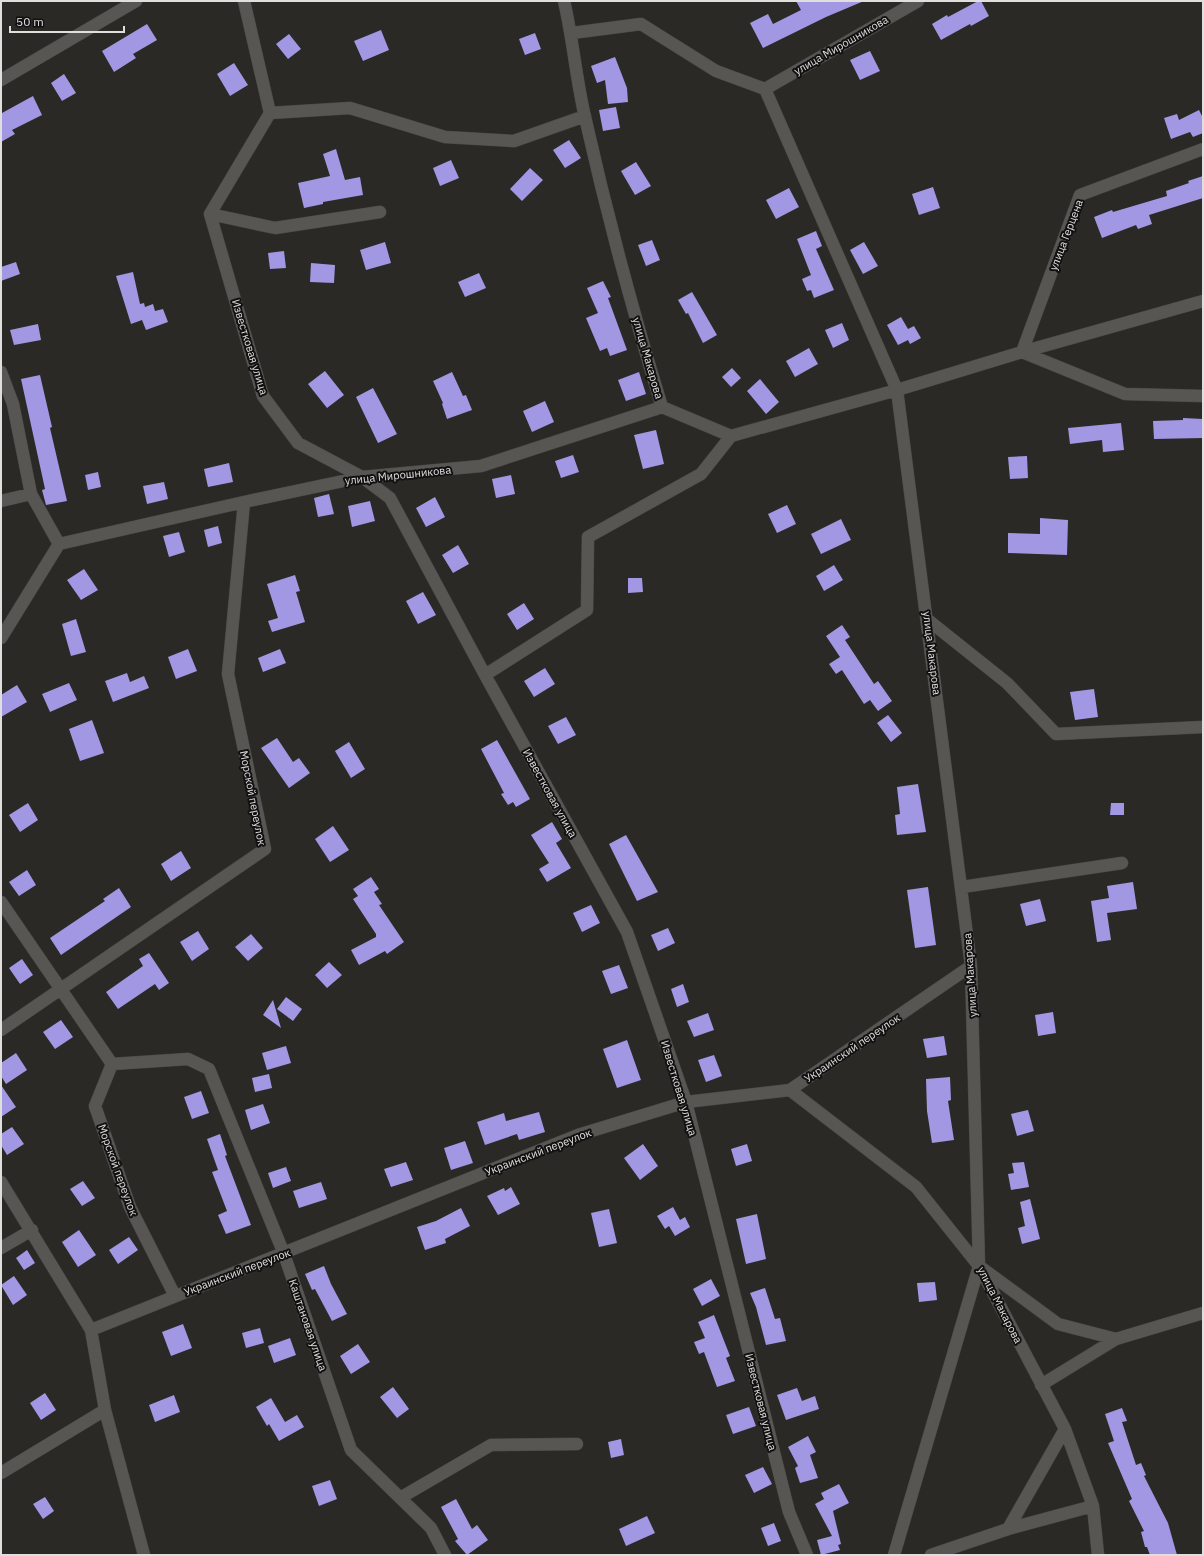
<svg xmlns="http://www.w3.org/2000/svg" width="1204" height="1556" font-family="'IBM Plex Sans',sans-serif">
	<rect width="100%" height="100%" fill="#2a2926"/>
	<path fill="#a297e3" d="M796 1H864L826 17 763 48 750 23 768 14 773 24 801 10Z
		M978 1H981L989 16 971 26 970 24 941 40 932 24 947 15 948 17Z
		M147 24 157 40 133 54 136 58 114 72 102 51Z
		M381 30 389 50 363 61 354 41Z
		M535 33 541 49 525 55 519 39Z
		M289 34 301 49 288 59 276 44Z
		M870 51 880 71 860 80 850 60Z
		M615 57 627 88 628 102 608 104 605 80 597 83 591 66Z
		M234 63 248 85 230 96 217 74Z
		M64 74 76 93 62 101 51 83Z
		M33 96 42 115 12 130 15 134 1 142V111L2 113Z
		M616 107 620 128 603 131 599 110Z
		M1199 110 1203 118V133L1193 137 1190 132 1171 139 1164 118 1177 114 1179 120Z
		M569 140 581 158 565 168 553 150Z
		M336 149 345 180 360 177 363 195 323 202V204L304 208 298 183 330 176 323 154Z
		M451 160 459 178 440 186 433 168Z
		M636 162 651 186 635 195 621 171Z
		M530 168 543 180 522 201 510 189Z
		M1203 176V198L1149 215 1152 224 1138 229 1136 225 1102 238 1094 217 1112 210 1113 212 1167 196 1166 191 1189 183 1188 181Z
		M933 187 940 208 919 215 912 194Z
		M789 188 799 207 776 219 766 200Z
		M816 231 822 246 816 249 834 290 814 298 811 290 807 291 802 279 811 275 797 239Z
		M652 240 660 260 646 266 638 245Z
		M385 242 391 263 366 270 360 250Z
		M864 242 878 266 863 274 850 250Z
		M284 251 286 268 270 269 268 253Z
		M16 262 20 274 1 281V267Z
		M311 263 335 265 334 283 310 282Z
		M133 272 140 304 144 303 145 307 153 304 155 311 163 309 168 322 146 330 142 320 131 324 116 276Z
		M479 273 486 288 465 297 458 282Z
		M603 281 611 297 608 298 627 350 610 356 607 348 600 351 586 318 598 313 587 288Z
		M692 292 717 335 703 343 688 313 686 314 678 300Z
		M901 317 908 329 914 326 921 338 910 344 908 340 898 345 887 325Z
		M842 323 849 340 833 348 825 330Z
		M38 324 41 340 14 345 10 330Z
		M809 348 818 364 795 377 786 361Z
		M732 368 741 378 731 387 722 377Z
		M325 371 344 395 327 408 308 384Z
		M452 372 463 396 466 395 472 410 447 419 442 404 443 403 433 381Z
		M639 372 646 394 626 401 618 380Z
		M40 375 52 427 50 428 67 501 46 505 42 490 45 489 21 379Z
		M760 379 779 402 766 414 747 391Z
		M373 388 397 434 378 443 356 397Z
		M545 401 554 422 532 432 523 411Z
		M1183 418 1203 419V438L1154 439 1153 421 1183 420Z
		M1121 423 1124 450 1103 452 1102 440 1070 444 1068 428Z
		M656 430 664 464 643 469 634 435Z
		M573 455 579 472 561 478 555 461Z
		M1027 456 1028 478 1010 479 1008 457Z
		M229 463 233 482 208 487 204 469Z
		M98 472 101 487 88 490 85 475Z
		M511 475 515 494 496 498 492 479Z
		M164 482 168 499 147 504 143 486Z
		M329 494 334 514 318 517 314 498Z
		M435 497 445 517 426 527 416 508Z
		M370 501 375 521 352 527 348 506Z
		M787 505 796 524 777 533 768 514Z
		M1040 518 1068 520 1067 555 1008 553V533L1040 534Z
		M841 519 851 540 821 554 811 534Z
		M218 526 222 543 208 547 204 530Z
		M179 532 185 552 169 557 163 536Z
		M458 545 469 564 453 573 442 555Z
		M834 565 843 580 824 591 816 576Z
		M84 569 98 590 81 600 67 580Z
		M295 575 300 591 296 592 305 622 272 632 268 621 278 618 267 584Z
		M628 578H642L643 592 628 593Z
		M423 592 436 615 418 624 406 601Z
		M524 603 534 619 517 630 507 614Z
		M76 619 86 652 71 656 62 624Z
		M842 625 850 637 845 640 874 684 878 681 892 701 878 711 870 700 864 704 842 670 836 674 829 664 840 657 826 636Z
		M188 649 197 671 176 679 168 657Z
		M280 649 286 663 263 672 258 658Z
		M545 668 555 684 534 697 524 681Z
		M127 673 130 682 144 676 149 688 113 702 105 681Z
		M69 683 77 700 50 712 42 694Z
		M17 685 27 702 1 717V695Z
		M1094 689 1098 717 1075 720 1070 692Z
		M888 715 902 733 891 742 877 723Z
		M566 717 576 735 558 744 548 726Z
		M92 720 104 753 80 761 69 729Z
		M277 738 293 762 299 758 310 773 289 788 261 748Z
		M497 740 530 799 516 807 513 802 508 805 501 794 504 793 481 749Z
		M349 742 365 769 351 778 335 751Z
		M918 784 926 832 897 835 895 815 900 814 897 787Z
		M28 803 38 820 20 832 9 815Z
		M1111 803H1124V815H1110Z
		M552 822 562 839 556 843 571 868 547 882 539 869 549 863 531 835Z
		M333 826 349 850 330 862 315 839Z
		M626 835 658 892 637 901 609 844Z
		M181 851 191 868 171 881 161 864Z
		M27 870 36 885 19 896 9 882Z
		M371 877 379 889 374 892 382 904 379 905 404 942 387 954 385 951 359 965 351 950 376 937V934L353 899 358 896 353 889Z
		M1133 882 1137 909 1107 913 1111 940 1097 942 1091 901 1109 898 1107 886Z
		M928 887 936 945 915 948 907 890Z
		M119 888 131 907 61 955 50 938 105 901 103 899Z
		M1040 899 1046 921 1026 926 1020 904Z
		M591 905 600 923 582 932 573 913Z
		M668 928 675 943 658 951 651 935Z
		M198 931 209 949 192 961 180 942Z
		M251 934 263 948 248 961 235 947Z
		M149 953 169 983 159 990 155 984 118 1009 106 992 143 966 139 959Z
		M22 959 33 975 20 984 9 968Z
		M329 962 342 975 327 988 315 975Z
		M619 965 628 988 611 994 602 971Z
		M683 984 689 1002 677 1007 671 989Z
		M286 997 302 1009 293 1021 277 1009Z
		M273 1000 281 1028 263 1015Z
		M1053 1012 1056 1033 1038 1036 1035 1015Z
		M708 1013 714 1030 694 1037 687 1021Z
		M61 1020 73 1037 55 1049 43 1032Z
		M944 1036 947 1055 927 1058 923 1039Z
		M627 1040 641 1080 617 1088 603 1049Z
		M286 1046 291 1063 267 1070 262 1053Z
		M16 1053 27 1070 6 1084 1 1076V1063Z
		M714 1055 722 1076 706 1082 698 1060Z
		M269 1074 272 1088 255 1092 252 1078Z
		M950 1077 951 1100 948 1101 954 1140 932 1143 927 1111 926 1079Z
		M1 1085 16 1107 1 1117Z
		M201 1091 209 1113 192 1119 184 1097Z
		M263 1104 270 1123 251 1130 245 1110Z
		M1028 1110 1034 1131 1017 1136 1011 1114Z
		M539 1112 545 1132 519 1140 517 1134 485 1145 477 1122 504 1113 506 1121Z
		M12 1127 24 1144 7 1155 1 1145V1134Z
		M220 1134 227 1155 225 1156 251 1225 226 1234 218 1215 227 1211 212 1172 218 1170 207 1139Z
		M465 1141 473 1163 451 1170 444 1148Z
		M643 1144 658 1166 640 1180 624 1158Z
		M747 1144 752 1161 736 1166 731 1149Z
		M406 1162 413 1180 391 1187 384 1169Z
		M1024 1162 1029 1187 1011 1190 1008 1174 1014 1173 1012 1163Z
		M286 1167 291 1181 273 1188 268 1173Z
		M83 1181 95 1198 82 1206 70 1189Z
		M321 1182 327 1199 299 1208 293 1191Z
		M511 1187 520 1204 498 1215 487 1196 504 1188 505 1191Z
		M1030 1199 1040 1239 1022 1244 1018 1228 1025 1226 1020 1202Z
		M673 1207 680 1220 685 1217 690 1227 675 1236 669 1226 665 1229 657 1216Z
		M461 1208 470 1226 445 1239 446 1243 425 1250 417 1227 436 1221Z
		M609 1209 617 1243 599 1247 591 1213Z
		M757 1214 766 1259 746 1264 736 1219Z
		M79 1230 96 1255 78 1267 62 1242Z
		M129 1237 138 1250 118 1264 109 1250Z
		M27 1250 35 1263 24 1270 16 1258Z
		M324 1266 331 1284 347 1314 332 1321 315 1289 312 1290 305 1274Z
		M14 1276 27 1295 13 1305 1 1285Z
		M711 1279 720 1296 702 1306 693 1289Z
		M935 1282 937 1300 919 1302 917 1283Z
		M765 1288 775 1319 780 1318 786 1341 766 1345 756 1307 750 1293Z
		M714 1315 730 1356 726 1358 735 1381 717 1387 704 1352 699 1354 694 1342 705 1338 698 1322Z
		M183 1324 192 1348 171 1356 162 1332Z
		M260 1328 264 1343 246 1348 242 1333Z
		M290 1338 296 1355 274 1363 268 1346Z
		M358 1344 370 1362 351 1374 340 1356Z
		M393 1387 409 1409 397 1418 380 1397Z
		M797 1388 802 1401 815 1396 819 1409 786 1420 777 1395Z
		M45 1393 56 1410 41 1420 30 1403Z
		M174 1395 180 1412 155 1422 149 1405Z
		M271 1398 285 1422 297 1415 304 1427 279 1441 269 1424 267 1426 256 1407Z
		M749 1407 756 1426 733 1434 726 1415Z
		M1122 1408 1127 1421 1122 1422 1136 1465 1141 1463 1146 1475 1144 1476 1168 1523 1177 1555H1150L1147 1547H1145L1141 1532 1144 1531 1129 1501 1132 1499 1108 1443 1114 1441 1105 1414Z
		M808 1436 816 1452 810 1455 818 1478 800 1483 795 1468 798 1466 788 1447Z
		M621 1439 624 1455 611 1458 608 1442Z
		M763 1467 772 1484 754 1493 745 1475Z
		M330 1480 337 1499 319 1506 312 1486Z
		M839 1484 849 1503 833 1511 841 1544 838 1545 840 1550 821 1555 817 1540 832 1536 815 1504 824 1499 821 1493Z
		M45 1497 54 1511 43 1519 33 1504Z
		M456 1499 472 1529 477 1525 488 1540 467 1555 455 1541 458 1539 441 1507Z
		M647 1516 655 1533 626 1546 619 1529Z
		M774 1523 781 1541 768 1546 761 1528Z"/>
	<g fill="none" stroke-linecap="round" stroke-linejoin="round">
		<g stroke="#484745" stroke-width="13">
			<path id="minor" d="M244 1 270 113
				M564 1C573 39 576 79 585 117 607 215 633 312 662 407
				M572 33 641 24 716 71 765 89 897 390 1022 352 1203 301
				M1 80 136 1
				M765 89 918 1
				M585 116 514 141 445 137 350 108 270 113 210 214 263 396 298 443 362 477 390 498 485 675 627 932 686 1102 789 1512 807 1555
				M1203 149 1080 195 1022 352 1125 394 1203 396
				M210 214 275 228 380 212
				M1 372 13 404 31 494 59 544
				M662 407 731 436 897 390 971 966 979 1266 1065 1429 1093 1506 1098 1555
				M1 501 31 494
				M59 544 244 502 362 477 481 466 662 407
				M928 620 1007 683 1056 734 1203 727
				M1 638 59 544
				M485 675 587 610 588 537 701 474 731 436
				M962 887 1122 863
				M1 902 112 1064 95 1106 130 1207 175 1296
				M1 1030 265 849 228 674 244 502
				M112 1064 188 1059 209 1069 284 1254 351 1450 431 1528 445 1555
				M790 1090 916 1187 979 1266 1058 1324 1116 1339
				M1 1182 91 1330 105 1410 1 1473
				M1 1248 32 1230
				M91 1330 578 1135 686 1102 790 1090 971 966
				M1041 1385 1116 1339 1203 1313
				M105 1410 144 1555
				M400 1498 491 1445 577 1444
				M1008 1529 1065 1429
				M894 1555 979 1266
				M931 1555 1008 1529 1093 1506"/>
		</g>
		<use href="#minor" stroke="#585653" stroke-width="12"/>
	</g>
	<g text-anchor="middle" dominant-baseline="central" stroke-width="4" stroke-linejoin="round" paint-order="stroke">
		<g font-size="11" fill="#e0dfdd" stroke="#121111">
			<text transform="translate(841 45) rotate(-30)">улица Мирошникова</text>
			<text transform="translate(1066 235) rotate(-69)">улица Герцена</text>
			<text transform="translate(250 347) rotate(73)">Известковая улица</text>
			<text transform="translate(648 358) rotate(74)">улица Макарова</text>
			<text transform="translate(398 475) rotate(-6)">улица Мирошникова</text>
			<text transform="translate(932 653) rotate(83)">улица Макарова</text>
			<text transform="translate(550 793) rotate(61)">Известковая улица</text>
			<text transform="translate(253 798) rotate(79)">Морской переулок</text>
			<text transform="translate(970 975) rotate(-94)">улица Макарова</text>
			<text transform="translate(852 1048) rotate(-34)">Украинский переулок</text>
			<text transform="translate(679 1088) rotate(73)">Известковая улица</text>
			<text transform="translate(538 1152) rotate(-21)">Украинский переулок</text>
			<text transform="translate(118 1170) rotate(70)">Морской переулок</text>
			<text transform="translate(237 1272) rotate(-21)">Украинский переулок</text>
			<text transform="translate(1000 1305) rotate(63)">улица Макарова</text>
			<text transform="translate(308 1325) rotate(71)">Каштановая улица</text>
			<text transform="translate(761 1402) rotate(76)">Известковая улица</text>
		</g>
	</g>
	<rect width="1204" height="1556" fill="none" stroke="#e0dfdd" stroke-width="4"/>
	<path d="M10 26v6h114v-6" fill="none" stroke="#e0dfdd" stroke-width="2"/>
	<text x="16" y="26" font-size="12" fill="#e0dfdd" stroke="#121111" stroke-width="3" paint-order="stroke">50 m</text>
</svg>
